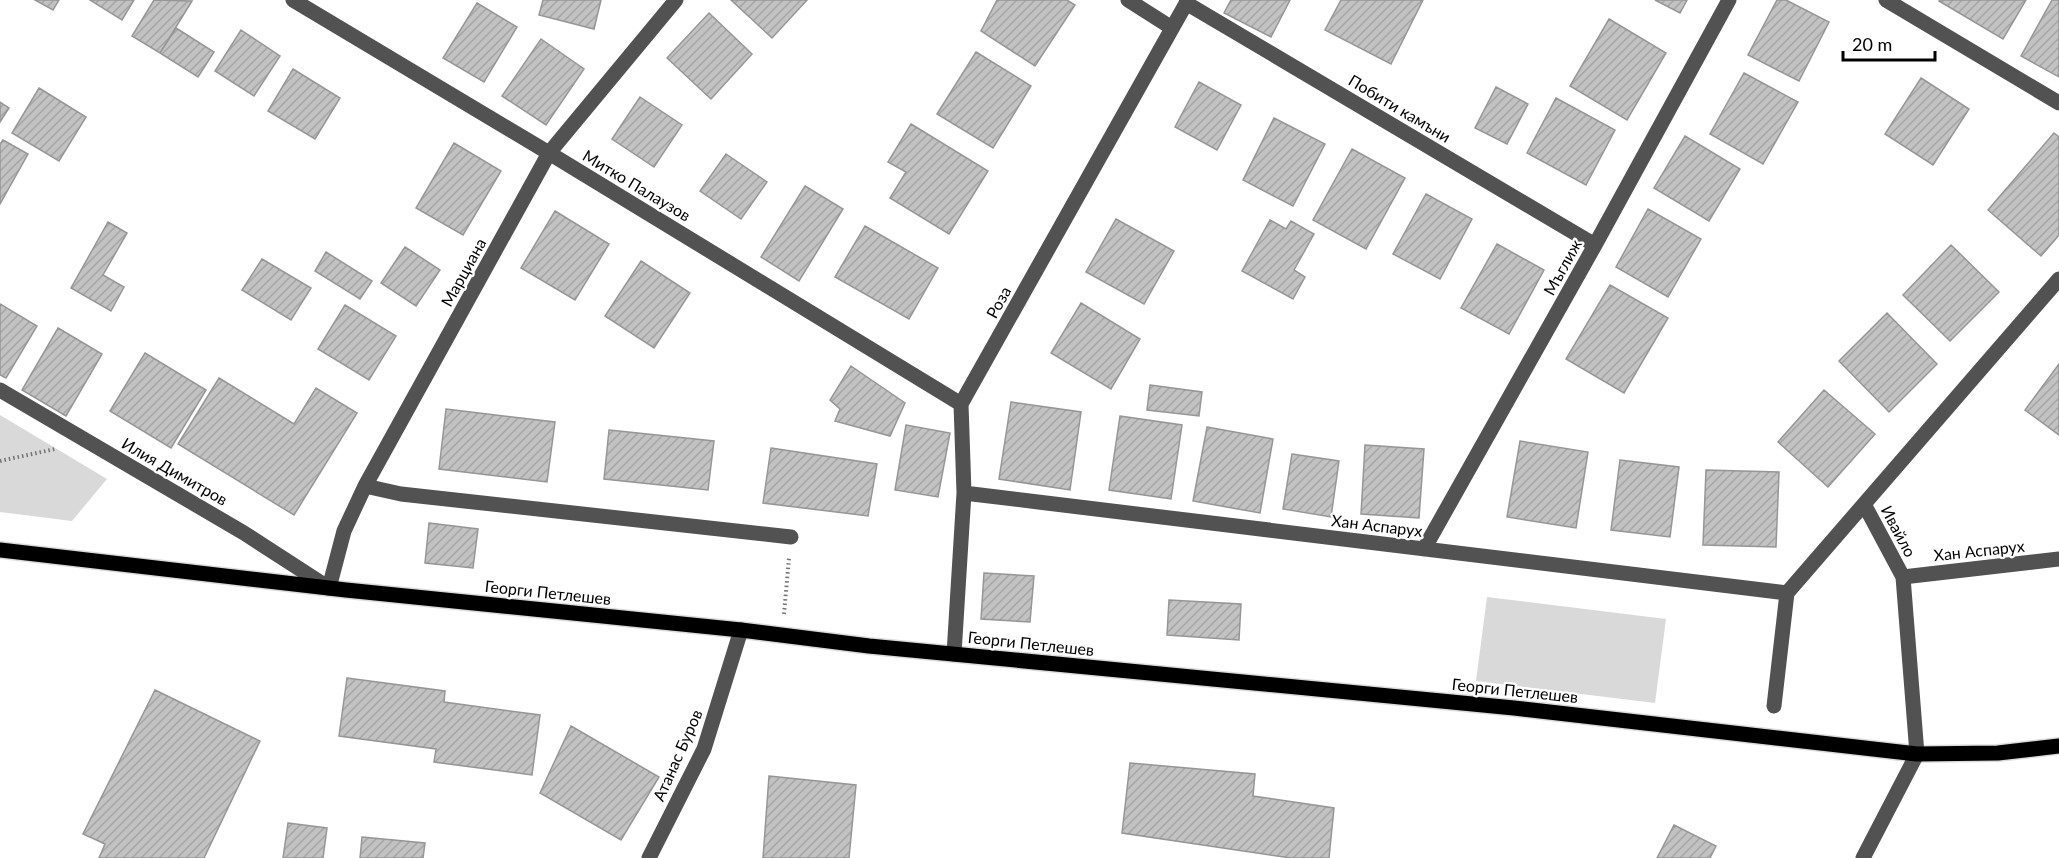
<svg xmlns="http://www.w3.org/2000/svg" width="2059" height="858" font-family="Lato,sans-serif">
	<defs>
		<pattern id="building-hatch" width="6" height="6" patternUnits="userSpaceOnUse" patternTransform="scale(1.5)"><rect width="6" height="6" fill="#c2c2c2"/><path d="M-1 1l2-2M0 6l6-6M5 7l2-2" fill="none" stroke="#a5a5a5"/></pattern>
	</defs>
	<rect width="100%" height="100%" fill="#fff"/>
	<path fill="#d9d9d9" d="M0 415 107 479 72 521 0 512Z
		M1487 597 1666 619 1655 703 1476 681Z"/>
	<path fill="url(#building-hatch)" stroke="#969696" stroke-width="1.5" d="M35 0H59L53 10Z
		M90 0H134L122 20Z
		M154 0 192 1 160 53 132 36Z
		M543 0H601L594 29 539 15Z
		M731 0H807L772 38Z
		M997 0H1067L1075 5 1035 66 981 31Z
		M1231 0H1290L1271 37 1224 13Z
		M1341 0H1423L1391 64 1325 30Z
		M1655 0H1687L1680 13Z
		M1777 0H1786L1829 22 1799 81 1748 55Z
		M1940 0H2026L2003 39 1939 1Z
		M2052 0H2059V77L2021 56Z
		M477 3 517 27 484 82 443 58Z
		M709 13 752 54 711 99 667 58Z
		M1609 19 1666 53 1627 120 1570 86Z
		M176 28 214 52 198 77 160 53Z
		M241 30 280 56 254 96 215 71Z
		M541 39 584 69 546 125 502 96Z
		M976 52 1031 86 993 148 937 114Z
		M293 69 340 98 315 139 268 111Z
		M1744 73 1798 102 1763 164 1710 134Z
		M1921 78 1969 109 1933 165 1885 134Z
		M1199 82 1241 105 1217 150 1175 127Z
		M1496 87 1528 104 1507 144 1475 128Z
		M39 88 86 117 59 161 12 133Z
		M640 97 682 125 654 167 612 139Z
		M1556 98 1615 130 1586 185 1527 153Z
		M0 102 9 108 0 122Z
		M1274 118 1325 144 1293 206 1243 180Z
		M911 124 988 171 949 234 890 198 906 172 888 162Z
		M2054 133 2059 137V235L2041 256 1988 210Z
		M1685 136 1740 169 1709 221 1654 188Z
		M3 140 28 154 0 204V144Z
		M454 143 501 171 463 235 416 208Z
		M1352 149 1405 178 1366 249 1313 220Z
		M726 154 767 182 741 219 700 191Z
		M805 186 843 209 799 281 761 257Z
		M1426 194 1472 219 1440 279 1393 254Z
		M1648 209 1701 239 1668 297 1616 267Z
		M555 211 609 244 575 300 521 268Z
		M1116 219 1174 251 1144 304 1086 272Z
		M1270 220 1286 229 1291 221 1314 234 1294 270 1305 277 1293 299 1242 271Z
		M108 222 127 233 103 275 124 287 111 311 71 288Z
		M865 226 938 268 909 319 835 277Z
		M1497 244 1544 270 1509 334 1461 308Z
		M1951 245 1999 292 1950 341 1903 295Z
		M405 247 440 270 416 306 381 283Z
		M326 252 372 281 360 299 315 271Z
		M262 259 311 288 291 320 242 290Z
		M641 261 690 293 654 348 605 316Z
		M1610 285 1668 318 1624 393 1566 359Z
		M1081 303 1140 339 1111 389 1051 353Z
		M0 304 37 326 6 378 0 375Z
		M345 305 396 336 369 380 318 349Z
		M1887 313 1937 364 1889 412 1839 361Z
		M58 328 102 354 66 416 22 390Z
		M145 353 206 390 171 448 110 411Z
		M2059 364V435L2025 410Z
		M851 366 905 403 890 436 835 421 840 409 830 400Z
		M219 378 294 424 316 388 357 413 294 515 178 444Z
		M1150 385 1202 392 1199 416 1147 410Z
		M1824 390 1875 434 1828 487 1778 442Z
		M1011 402 1081 412 1070 490 999 479Z
		M446 409 555 422 547 482 439 469Z
		M1120 416 1182 425 1171 499 1109 490Z
		M906 425 950 433 938 497 895 490Z
		M1207 427 1273 439 1260 513 1193 501Z
		M609 430 714 441 708 490 604 479Z
		M1520 441 1588 452 1576 528 1507 517Z
		M1365 445 1424 449 1419 518 1361 514Z
		M771 448 877 464 868 516 763 503Z
		M1292 454 1339 461 1331 517 1283 509Z
		M1620 460 1679 467 1670 537 1611 530Z
		M1706 470 1779 472 1776 547 1703 545Z
		M429 523 478 529 473 568 425 563Z
		M984 573 1034 576 1030 622 981 619Z
		M1169 600 1241 604 1239 640 1167 635Z
		M347 678 445 691 444 702 540 715 532 775 434 762 436 749 339 736Z
		M155 690 260 741 204 858H99L105 844 83 834Z
		M571 726 659 777 621 840 540 793Z
		M1130 763 1255 774 1253 796 1334 808 1329 858H1291L1122 833Z
		M769 776 856 785 849 858H763Z
		M288 823 327 828 323 858H283Z
		M1674 825 1716 846 1710 858H1657Z
		M362 837 425 843 423 858H360Z"/>
	<g fill="none" stroke-linecap="round" stroke-linejoin="round">
		<g stroke="#dbdbdb" stroke-width="18">
			<path id="major" d="M0 550 346 590 741 630 869 646 1514 708 1917 754 1998 753 2059 746"/>
		</g>
		<path stroke="#747474" stroke-width="4" stroke-dasharray="1.5 3" stroke-linecap="butt" d="M0 461 55 449
			M784 614 789 558"/>
		<path stroke="#525252" stroke-width="15" d="M293 0 549 153 961 404
			M1128 0 1172 28
			M1886 0 2059 103
			M1186 3 1595 245
			M0 390 244 533 329 588 344 531 365 486 549 153 676 0
			M365 486 401 494 791 537
			M964 493 1787 593
			M1424 549 1595 245 1729 0
			M1903 577 2059 559
			M954 654 964 493 961 404 1188 0
			M1774 706 1787 593 2059 279
			M649 858 704 749 741 630
			M1863 858 1917 754 1903 577 1864 504"/>
		<use href="#major" stroke="#000" stroke-width="15"/>
	</g>
	<g text-anchor="middle" dominant-baseline="central" stroke-width="4.5" stroke-linejoin="round" paint-order="stroke">
		<g font-size="16" fill="#000" stroke="#fff">
			<text transform="translate(1400 108) rotate(31)">Побити камъни</text>
			<text transform="translate(637 185) rotate(31)">Митко Палаузов</text>
			<text transform="translate(1562 267) rotate(-61)">Мъглиж</text>
			<text transform="translate(463 272) rotate(-61)">Марциана</text>
			<text transform="translate(998 302) rotate(-61)">Роза</text>
			<text transform="translate(175 471) rotate(30)">Илия Димитров</text>
			<text transform="translate(1377 525) rotate(7)">Хан Аспарух</text>
			<text transform="translate(1899 531) rotate(62)">Ивайло</text>
			<text transform="translate(1979 550) rotate(-6)">Хан Аспарух</text>
			<text transform="translate(548 592) rotate(6)">Георги Петлешев</text>
			<text transform="translate(1031 643) rotate(6)">Георги Петлешев</text>
			<text transform="translate(1515 690) rotate(6)">Георги Петлешев</text>
			<text transform="translate(677 755) rotate(-66)">Атанас Буров</text>
		</g>
	</g>
	<path d="M1843 51v9h92v-9" fill="none" stroke="#000000" stroke-width="3"/>
	<text x="1852" y="51" font-size="18" fill="#000000" stroke="#ffffff" stroke-width="4.5" paint-order="stroke">20 m</text>
</svg>
